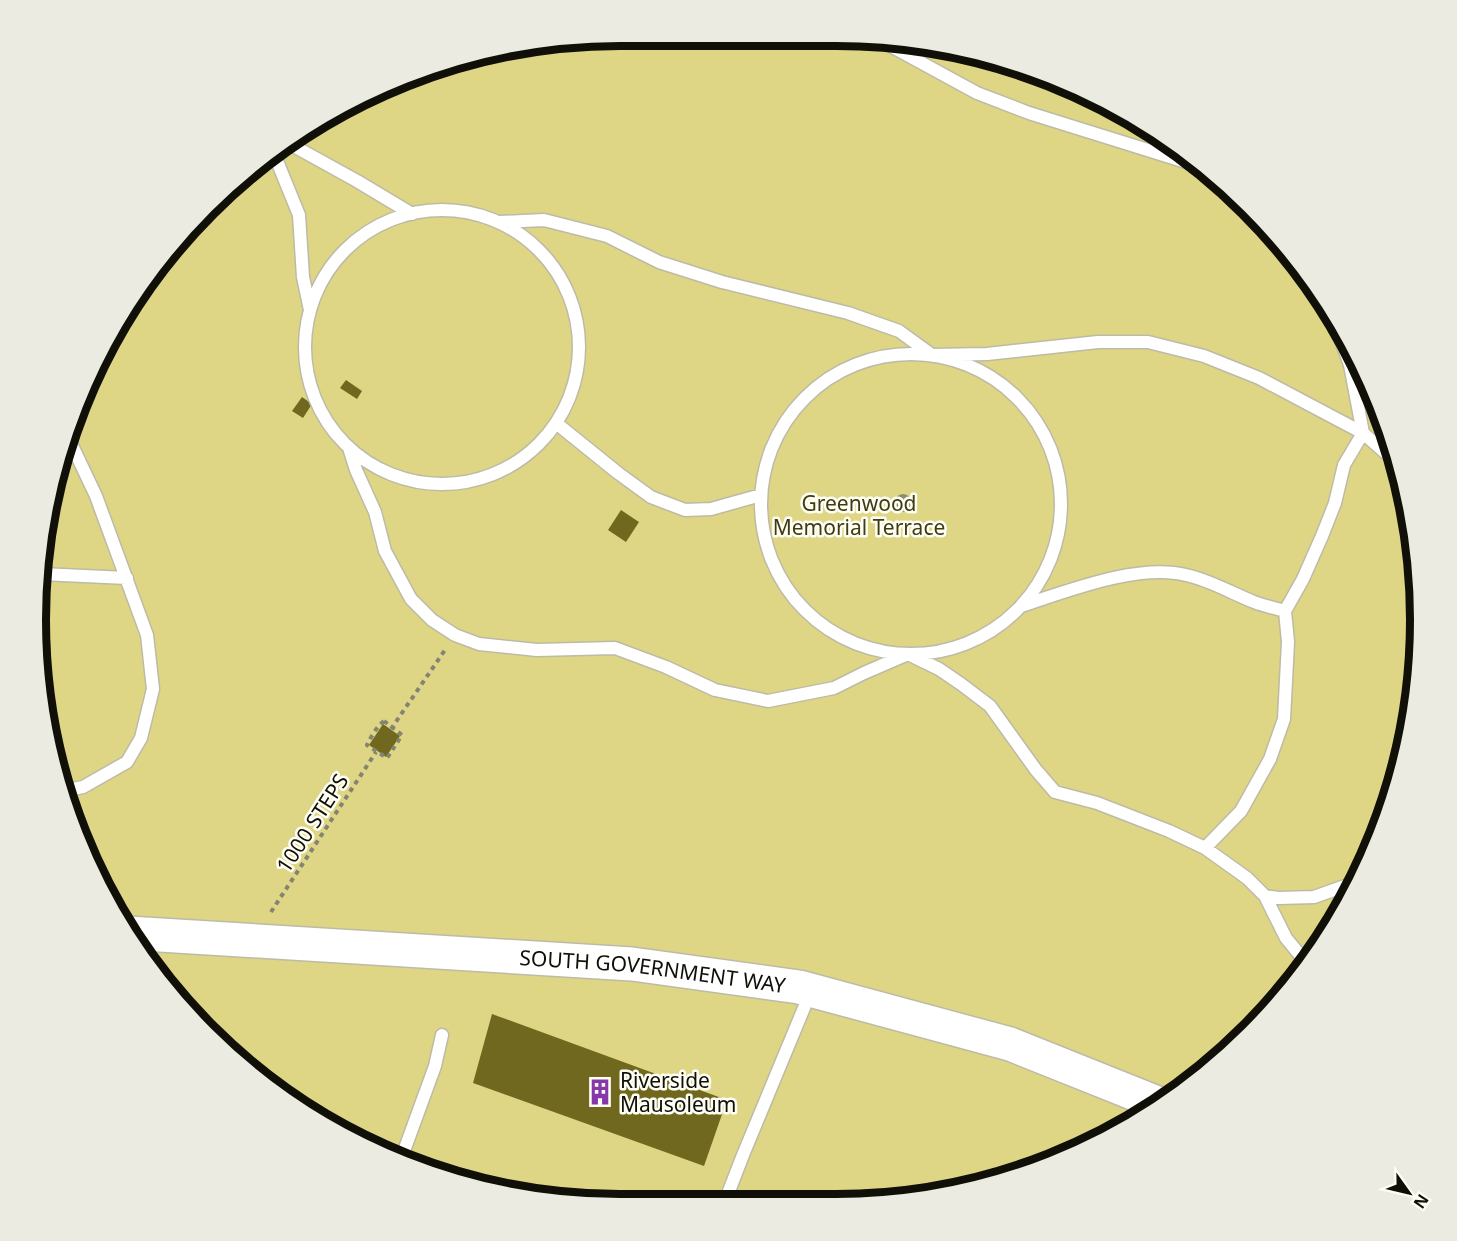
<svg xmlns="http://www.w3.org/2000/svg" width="1457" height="1241" font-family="'Noto Sans',sans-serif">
	<rect width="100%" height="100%" fill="#f3f1db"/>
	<path fill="#ded684" d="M620 36 912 41 988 56 1095 96 1193 157 1276 235 1343 329 1390 432 1416 544 1420 658 1401 771 1361 879 1300 976 1222 1060 1129 1127 1025 1174 875 1204 620 1205 506 1194 397 1161 295 1106 207 1034 134 945 67 809 41 696V545L80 397 135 295 235 181 362 96 470 56Z"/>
	<path fill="#70681e" d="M346 380 362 391 357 399 340 388Z
		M302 397 312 404 303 418 292 411Z
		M621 510 639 522 626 542 608 530Z
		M383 724 400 736 386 757 369 745Z
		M492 1014 727 1100 704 1166 473 1083Z"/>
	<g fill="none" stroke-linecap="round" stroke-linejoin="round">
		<g stroke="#bdbba6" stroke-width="15">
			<path id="service" d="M884 40 887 44 977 93 1029 113 1202 167 1216 179
				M290 144 357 181 412 214
				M273 156 277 161 299 215 303 277 310 310
				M305 347a137 137 0 1 1 274 0a137 137 0 1 1-274 0Z
				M500 222 544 220 607 236 659 262 722 282 848 313 899 331 932 355 987 354 1098 342H1148L1204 356 1259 378 1363 433 1344 465 1335 503 1322 536 1303 579 1285 611 1288 642 1284 719 1270 759 1241 811 1205 848
				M1330 311 1350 365 1363 433 1397 463
				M761 504a150 150 0 1 1 300 0a150 150 0 1 1-300 0Z
				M556 423 618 473 651 497 685 510 711 509 761 495
				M349 448 356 470 375 512 385 551 411 599 432 620 455 635 479 644 537 650 615 648 666 667 715 690 768 701 834 688 864 673 908 654 939 669 961 684 990 706 1036 770 1055 792 1097 803 1169 831 1205 848 1247 878 1265 896 1279 898 1314 897 1359 881
				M41 574 127 578
				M1021 606C1068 591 1138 563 1186 575 1210 580 1231 593 1254 602 1264 606 1275 608 1285 611
				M63 791 83 787 127 762 141 738 153 689 147 635 96 496 69 439
				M1265 896 1286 938 1308 965
				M400 1162 435 1066 442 1035
				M724 1204 743 1155 811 991"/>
		</g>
		<g stroke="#bdbba6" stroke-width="36">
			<g id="primary">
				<path id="s1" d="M128 933 632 964 799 987 1010 1044 1160 1104"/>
			</g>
		</g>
		<path stroke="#848374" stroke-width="4" stroke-dasharray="4.5 4.5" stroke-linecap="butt" d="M384 721 402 735 387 758 367 745C371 737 377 726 384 721Z
			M391 729 445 650
			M271 912 376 752"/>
		<use href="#service" stroke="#fff" stroke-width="12"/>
		<use href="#primary" stroke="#fff" stroke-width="33"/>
	</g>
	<circle fill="#908d6d" cx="903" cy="503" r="9"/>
	<defs>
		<g id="building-bare" transform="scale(2.07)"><path d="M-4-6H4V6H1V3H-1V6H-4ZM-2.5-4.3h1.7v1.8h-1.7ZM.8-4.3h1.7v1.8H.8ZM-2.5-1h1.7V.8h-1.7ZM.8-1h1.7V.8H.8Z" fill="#8638a9" stroke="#fffef5" stroke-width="2.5" paint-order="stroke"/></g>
	</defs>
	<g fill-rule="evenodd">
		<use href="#building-bare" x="600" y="1092"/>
	</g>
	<g text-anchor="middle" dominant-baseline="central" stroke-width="5" stroke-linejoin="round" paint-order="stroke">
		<g font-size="21" fill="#3f3b13" stroke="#fffef5">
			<text x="859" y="503">Greenwood<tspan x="859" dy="24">Memorial Terrace</tspan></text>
		</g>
		<g font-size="21" fill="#101008" stroke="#fffef5">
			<text transform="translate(312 823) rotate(-57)">1000 STEPS</text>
			<text stroke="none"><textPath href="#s1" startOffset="526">SOUTH GOVERNMENT WAY</textPath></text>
		</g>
		<g font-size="21" fill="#101008" stroke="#fffef5" text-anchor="start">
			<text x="620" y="1080">Riverside<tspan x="620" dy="24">Mausoleum</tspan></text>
		</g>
	</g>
	<path d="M0 0H1457V1241H0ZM620 46H836A574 574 0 0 1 1410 620V620A574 574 0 0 1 836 1194H620A574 574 0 0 1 46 620V620A574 574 0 0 1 620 46Z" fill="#ecebe2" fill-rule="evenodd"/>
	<path fill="none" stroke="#101008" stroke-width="8" d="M620 46H836A574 574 0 0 1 1410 620V620A574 574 0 0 1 836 1194H620A574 574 0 0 1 46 620V620A574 574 0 0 1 620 46Z"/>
	<g transform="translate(1409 1193) rotate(124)" stroke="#fffef5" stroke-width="4.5" paint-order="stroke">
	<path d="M0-4.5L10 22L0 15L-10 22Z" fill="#101008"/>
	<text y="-9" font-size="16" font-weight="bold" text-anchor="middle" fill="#101008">N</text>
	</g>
</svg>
